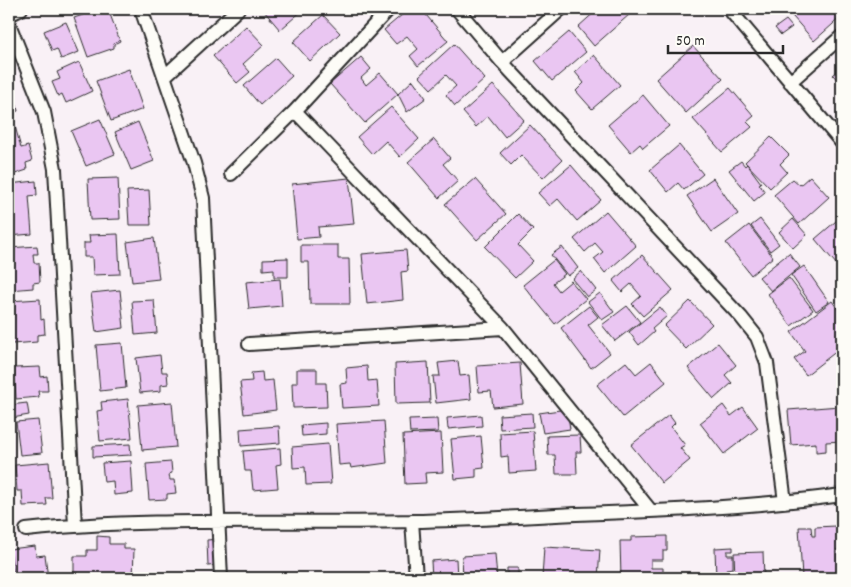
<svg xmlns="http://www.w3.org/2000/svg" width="851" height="587" font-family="Dekko,sans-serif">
	<rect width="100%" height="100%" fill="#f9f1f6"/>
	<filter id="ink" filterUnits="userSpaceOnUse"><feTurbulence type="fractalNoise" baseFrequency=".02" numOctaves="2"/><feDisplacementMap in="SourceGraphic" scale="10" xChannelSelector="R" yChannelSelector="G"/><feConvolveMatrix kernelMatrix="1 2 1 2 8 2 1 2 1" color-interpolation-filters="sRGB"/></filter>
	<g filter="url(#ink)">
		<path fill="#eac6f2" stroke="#2b2b2b" d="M100 9H108L120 41 114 44V48L88 57 74 18Z
			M267 9H304L280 30 264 11Z
			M409 9H421L448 41 418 66 410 56 418 49 407 36 396 44 384 30Z
			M598 9H625L630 14 594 46 578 27Z
			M786 9H818L823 14 829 9H838L842 16 814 41Z
			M323 15 340 33 310 61 293 42Z
			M786 20 792 27 781 35 775 28Z
			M66 22 79 52 61 59 57 49 52 51 44 31Z
			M246 26 264 45 243 64 250 72 237 83 213 56Z
			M569 32 586 52 552 81 535 61Z
			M454 44 485 79 455 106 446 95 456 86 446 75 431 89 419 76Z
			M693 46 723 79 686 113 656 79Z
			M594 55 620 85 592 109 576 91 584 83 575 72Z
			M361 57 371 69 361 78 366 85 380 73 398 94 365 123 330 84Z
			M276 58 292 76 260 105 244 86Z
			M79 62 92 91 66 103 62 94 58 96 52 82 60 79 57 72Z
			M842 67V85L833 75Z
			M129 69 143 109 111 121 96 81Z
			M9 72 18 111 9 113Z
			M413 80 426 98 407 112 398 94Z
			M493 85 524 120 505 137 488 116 476 127 463 112Z
			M730 88 754 116 747 122 752 127 722 152 693 119Z
			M643 95 669 126 643 148 640 144 631 152 608 125Z
			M391 107 419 139 400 157 386 141 372 154 357 137Z
			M13 119 21 148 28 146 32 161 26 163 27 170 9 176V120Z
			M100 119 115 154 86 166 71 131Z
			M138 122 154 161 131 170 115 132Z
			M530 125 562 160 543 178 521 155 511 165 500 153Z
			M771 137 789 155 780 164 787 172 770 188 745 162Z
			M434 139 450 158 443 164 458 181 439 198 408 162Z
			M679 145 703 174 684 190 678 183 668 192 650 170Z
			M741 161 745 166 747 164 761 183 759 184 765 192 754 201 729 170Z
			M571 165 601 200 577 221 558 199 550 206 538 193Z
			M810 176 829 197 799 224 774 195 793 179 800 185Z
			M118 178 120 219 90 220 88 179Z
			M349 178 354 224 318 227 319 237 297 239 292 184Z
			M713 178 738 214 712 232 687 196Z
			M475 179 506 214 477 240 445 204Z
			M36 181 37 195 29 196 32 234 9 236V184Z
			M149 190 151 225H129L127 191Z
			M606 211 636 246 605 273 594 259 603 252 595 243 585 252 574 239Z
			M518 214 533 230 518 245 533 261 515 278 485 247Z
			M842 216V261L837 265 815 239Z
			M760 219 779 244 770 251 751 226Z
			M793 219 807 235 793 248 779 232Z
			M749 225 773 257 751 275 726 243Z
			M118 234 120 274 93 275 92 257H84V243H90L89 235Z
			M154 238 159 279 132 282 127 242Z
			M301 245H338V259H349L350 304H310L309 262H301Z
			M37 246 38 254H33L34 263H39L40 282 33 283V288L9 290V248Z
			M562 247 578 268 568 276 551 255Z
			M406 250 408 271 401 272 403 300 367 304 362 254Z
			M789 253 800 267 771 291 759 277Z
			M642 255 673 290 643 316 632 304 641 296 631 284 622 292 613 281Z
			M288 258V277H274V269L263 270V259Z
			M554 260 565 274 553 283 559 291 571 281 586 299 555 324 523 285Z
			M804 266 829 302 816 311 791 275Z
			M581 271 596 290 587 297 572 279Z
			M789 278 813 310 791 326 768 294Z
			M280 279 282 306 249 309 246 282Z
			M120 290 124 328 96 332 91 293Z
			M600 293 614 312 602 320 588 302Z
			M40 299 41 320 44 319 45 334 37 335V342L12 344 9 301Z
			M154 300 157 333 135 335 132 301Z
			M690 301 712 324 686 349 664 326Z
			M832 301 842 315V347L806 375 794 359 805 351 791 332Z
			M589 306 598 317 588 325 610 353 591 368 561 328Z
			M627 306 640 322 615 341 602 325Z
			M660 307 667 316 652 329 654 332 639 345 629 332Z
			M122 343 126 388 100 391 96 345Z
			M718 343 736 365 725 375 732 383 714 399 688 368Z
			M160 355 162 372H167L168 384 161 385V391L140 393 136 358Z
			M458 361 460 376 469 375 471 399 436 403 433 376H440L438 363Z
			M428 362 430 403 396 404 395 364Z
			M626 362 636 374 651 362 666 382 623 417 597 385Z
			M520 363 523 404 493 407 491 391 479 392 477 366Z
			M367 366 368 381 377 380 379 406 342 408 340 384 347 383 346 368Z
			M40 367 41 377 47 376 48 391H38L39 397 16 399 14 368Z
			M297 369H317V383H326L327 407 293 408 292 383H297Z
			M262 372 263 381 273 380 276 410 244 414 240 382 252 381 251 373Z
			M128 399 132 438 100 441 97 411 102 410 101 402Z
			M172 402 176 447 142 450 138 405Z
			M27 403 29 415 12 418 10 405Z
			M723 405 731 416 743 407 758 428 724 454 700 423Z
			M840 406 842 441 826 442V451L816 452V443L791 445 788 410Z
			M567 409 570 429 543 433 539 413Z
			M532 413 533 427 500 429 499 415Z
			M481 415 482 426 448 429 447 418Z
			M669 415 675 423 671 427 685 445 680 448 690 460 662 483 631 445Z
			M437 419 438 432 410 433 409 420Z
			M38 420 42 453 20 455 16 422Z
			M384 421 387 463 351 468 350 464 339 465 336 424Z
			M326 423V434L302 436 301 425Z
			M279 426 280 443 241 446 240 429Z
			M533 431 536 471 509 473 508 456 501 457 500 433Z
			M441 433 443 472 425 473 426 483 405 484 403 435Z
			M580 435 581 452H576L577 474H556L555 455H548L547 436Z
			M481 436 484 468 476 469V477L455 479 451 439Z
			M130 444 131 455 93 457V446Z
			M328 444 331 484 306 485 305 467 293 468 292 447Z
			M280 448 281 464 276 465 278 488 253 490 251 471H245L243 451Z
			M131 461 133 493 114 495 113 481 104 482 102 463Z
			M49 462 52 498H46L47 505 23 506 22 491H17L15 465Z
			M171 462 172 473 169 474 170 480H174L176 493 167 494V499L149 500 146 464Z
			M836 526 839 549H837L838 575 802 577 799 527H811L812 536H815V527Z
			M97 536 109 537V544H124V549H134L133 578 74 577V556H87V550H97Z
			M667 536V551H663V560H651V568H663V578H621L620 541H631V537Z
			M219 539 218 565 208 566 207 540Z
			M35 546 36 556 45 555 48 578H14L10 549Z
			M544 547 600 550 598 578H542Z
			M733 547V551H727V555H733V568L726 569 727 578H716L715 548Z
			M763 552 764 578H735L734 553Z
			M495 554 497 578H463L462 556Z
			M456 559 457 578H432L431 561Z
			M507 568H518V578H507Z"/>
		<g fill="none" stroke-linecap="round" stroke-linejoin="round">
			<g stroke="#2b2b2b" stroke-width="16">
				<path id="minor" d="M141 9 194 163 203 198 221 578
					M457 9 502 62 741 317 757 337 767 363 785 502
					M729 9 842 143
					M9 15 21 9
					M9 24 44 112 55 169 75 525
					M502 62 561 9
					M165 76 238 9
					M790 82 842 36
					M295 111 503 328 651 511
					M231 174 295 111 389 9
					M249 344 503 328
					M412 521 416 578
					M26 530C155 517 284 524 412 521 467 520 522 517 576 514 665 511 754 507 842 495"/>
			</g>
			<use href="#minor" stroke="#fdfcf7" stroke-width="12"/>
		</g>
	</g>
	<rect width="851" height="587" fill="none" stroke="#fdfcf7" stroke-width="30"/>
	<rect x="15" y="15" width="821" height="557" fill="none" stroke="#2b2b2b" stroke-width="2" filter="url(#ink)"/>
	<path d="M668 45v8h115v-8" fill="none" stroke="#2b2b2b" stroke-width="2.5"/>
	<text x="676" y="45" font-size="15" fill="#2b2b2b" stroke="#fdfcf7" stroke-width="4" paint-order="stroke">50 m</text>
</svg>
